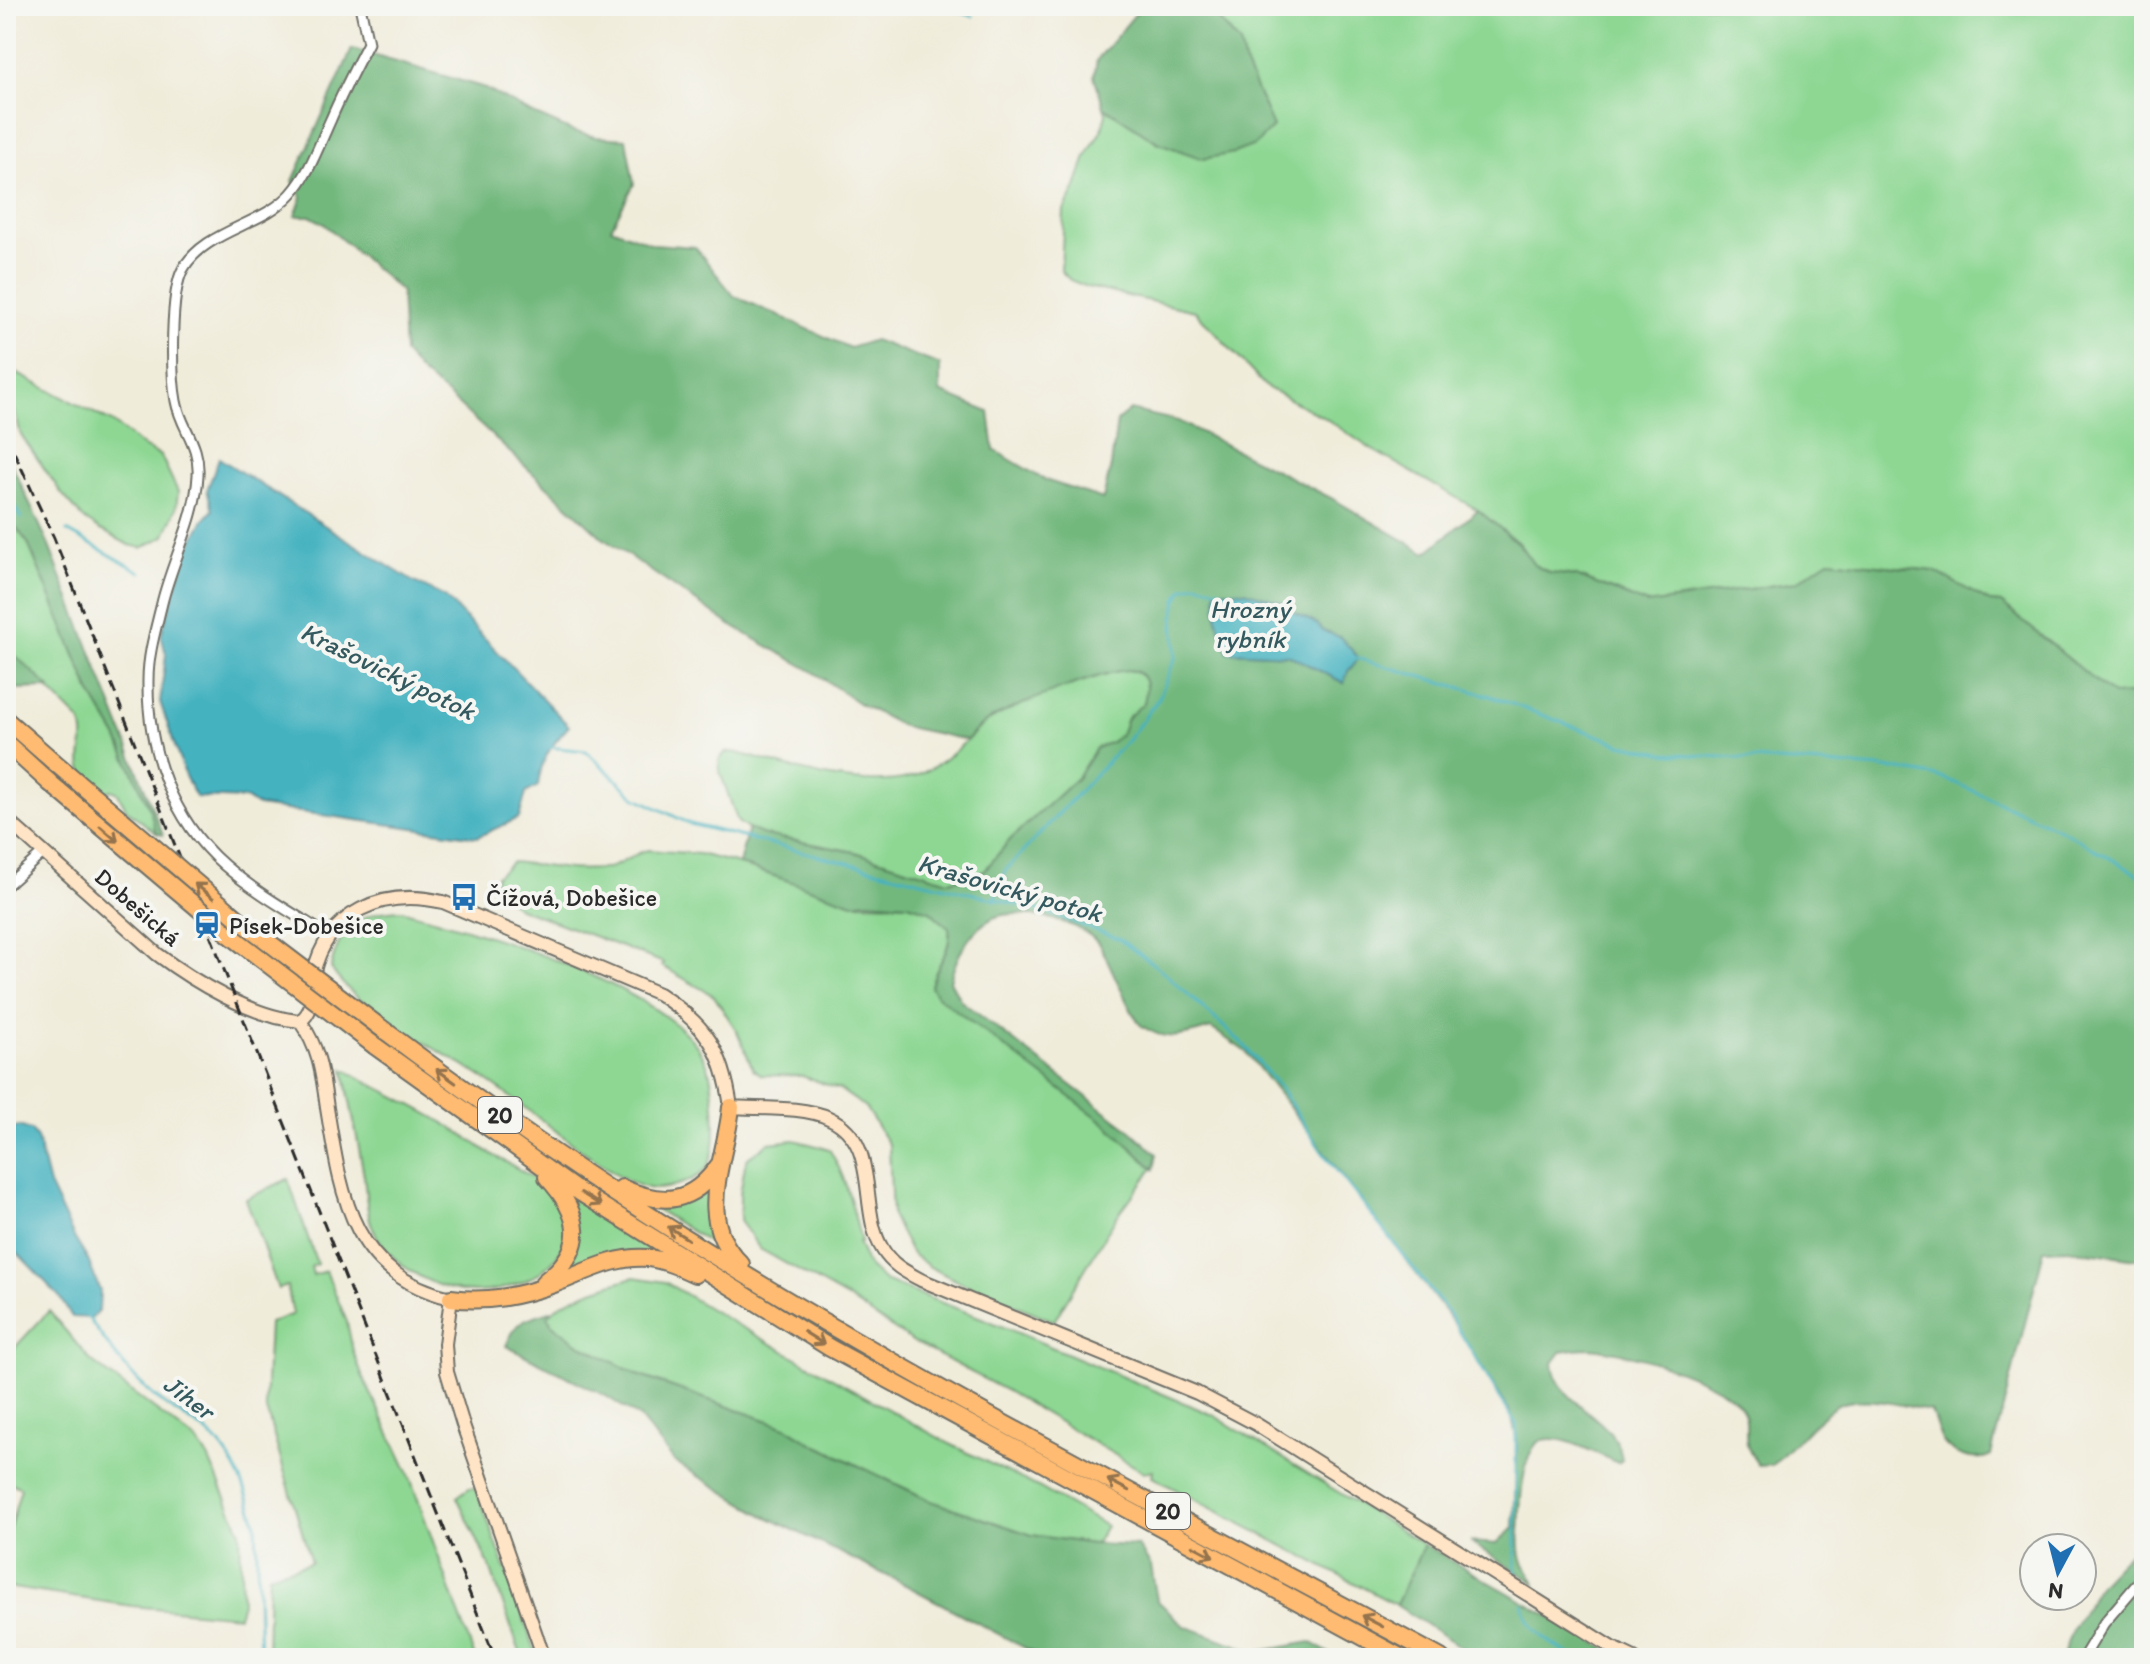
<svg xmlns="http://www.w3.org/2000/svg" width="2150" height="1664" font-family="Itim,sans-serif">
	<rect width="100%" height="100%" fill="#f6f6f2"/>
	<filter id="ink" filterUnits="userSpaceOnUse"><feTurbulence type="fractalNoise" baseFrequency=".0125" numOctaves="2"/><feDisplacementMap in="SourceGraphic" scale="16" xChannelSelector="R" yChannelSelector="G"/><feConvolveMatrix kernelMatrix="1 2 1 2 8 2 1 2 1" color-interpolation-filters="sRGB"/></filter>
	<filter id="wash" filterUnits="userSpaceOnUse"><feTurbulence type="fractalNoise" baseFrequency=".006" numOctaves="4" result="noise"/><feDisplacementMap in="SourceGraphic" scale="32" xChannelSelector="R" yChannelSelector="G"/><feGaussianBlur stdDeviation="1.8" result="paint"/><feColorMatrix in="noise" values="0 0 0 0 0 0 0 0 0 0 0 0 0 0 0 0 0 1.4 0 .05"/><feComposite in="paint" operator="in"/></filter>
	<g filter="url(#wash)">
		<rect width="100%" height="100%" fill="#f0ecda"/>
		<path fill="#8dd793" stroke="#5c815f" stroke-width="2" d="M1207 6H2144V693L2113 696 2001 603 1990 602 1934 571 1829 560 1796 582 1647 604 1576 576 1550 573 1534 565 1519 544 1478 510 1371 449 1325 418 1266 387 1195 311 1087 287 1070 280 1061 271 1064 210 1075 190 1086 157 1102 129 1106 114 1104 107 1159 143 1244 62 1240 44Z
			M6 368 112 422 145 448 161 456 178 492 176 509 165 536 142 548 129 545 99 529 84 519 62 494 21 435 15 412 6 399Z
			M6 514 28 543 91 693 117 737 150 809 156 833 127 810 117 792 111 790 106 792C99 786 90 780 85 774 75 760 89 738 80 721L6 647Z
			M1124 669C1146 673 1149 681 1144 703L1127 718 1122 732 1112 742 1096 748 1077 778 1010 840 985 870 976 875 948 881 855 852 764 835 748 829 738 822 720 772 719 760 725 753 734 752C788 766 851 790 908 778 930 773 953 754 969 738 975 733 980 726 987 722 1028 697 1078 683 1124 669Z
			M648 850 699 854 739 864 853 903 908 904 930 911 949 928C952 951 935 965 931 987L1106 1124 1153 1168 1115 1219 1054 1321 957 1281 930 1267 911 1253 892 1216 889 1145 865 1107 839 1089 802 1076 762 1075 753 1069 737 1031 714 996 662 966 664 963 519 908 494 890 496 876 512 862C543 865 576 873 607 868 621 866 633 853 648 850Z
			M401 910C475 930 664 986 702 1054 712 1070 712 1088 714 1106 715 1126 717 1147 708 1166 699 1181 665 1191 648 1188 624 1182 600 1163 580 1149 546 1124 513 1097 477 1074 438 1049 353 1007 331 968 339 927 361 911 401 910Z
			M344 1069C382 1091 424 1109 460 1133 471 1140 480 1147 490 1153 513 1167 538 1176 554 1199 593 1254 525 1291 477 1292 441 1293 399 1270 379 1240 366 1221 367 1198 364 1176 358 1140 350 1104 344 1069Z
			M794 1140 829 1149C847 1178 853 1210 861 1242H858L868 1266 884 1281 987 1320 1213 1415 1424 1545 1396 1605 1152 1477 1153 1470 1144 1472 1005 1390 912 1341 847 1298 760 1249 740 1221V1194L745 1165 748 1158 769 1143Z
			M288 1179 317 1264 311 1267 313 1275 326 1271 347 1322 353 1351 362 1375 408 1472 475 1658H267L269 1575 311 1562 265 1406 269 1323 293 1314 287 1286 278 1289 246 1199Z
			M714 1181 721 1250 648 1204Z
			M572 1196 658 1252 564 1275Z
			M634 1277 665 1282 720 1315 950 1444 1040 1488 1106 1526 1096 1543 1092 1544 1032 1535 931 1501 812 1443 786 1427 638 1375 577 1343 551 1323 548 1317C559 1297 613 1284 634 1277Z
			M49 1311 91 1361 196 1441 208 1457 240 1530 242 1603 238 1616 132 1606 6 1587V1542L21 1488 6 1480V1357Z
			M469 1488H476L538 1658H522L490 1567 457 1497Z"/>
		<path fill="#72b87d" stroke="#4e7254" stroke-width="2" fill-rule="evenodd" d="M1142 6H1207L1240 44 1244 62 1273 127 1255 145 1234 153 1203 159 1159 143 1104 107 1094 76 1097 60Z
			M352 49 482 87 529 112 572 131 596 137 626 139 634 184 611 228 653 244 695 247 734 296 850 348 874 340 940 365V392L989 412 994 450 1045 480 1103 499 1111 466 1117 421 1130 410 1178 421 1331 498 1426 553 1478 510 1519 544 1534 565 1550 573 1576 576 1647 604 1796 582 1829 560 1934 571 1990 602 2001 603 2113 695 2144 693V1260L2067 1249 2044 1250 1991 1455C1976 1463 1953 1456 1943 1442 1938 1434 1935 1420 1931 1411 1903 1406 1872 1396 1843 1403 1826 1407 1787 1452 1772 1465L1759 1466C1754 1459 1749 1453 1747 1444 1744 1429 1751 1417 1738 1403 1712 1377 1623 1349 1587 1348 1579 1348 1570 1350 1562 1351L1553 1363C1556 1406 1617 1416 1622 1460L1618 1463C1597 1455 1564 1434 1543 1440 1519 1446 1517 1535 1521 1556 1523 1565 1531 1575 1535 1583L1470 1542 1497 1544 1514 1527 1517 1442 1511 1413 1455 1325 1323 1150 1246 1052 1211 1028C1185 1036 1166 1043 1142 1026 1133 1021 1109 960 1100 946 1086 922 1018 906 993 918 969 930 956 957 950 981L961 1001 1125 1126 1157 1154 1154 1169 1106 1124 937 996 931 987C935 965 953 951 949 928L930 911 908 904 866 901 853 903 739 864 748 829 765 835 855 852 948 881 976 875 985 870 1010 840 1077 778 1096 748 1112 742 1122 732 1127 718 1144 703C1147 691 1149 676 1135 671 1116 664 1004 709 984 723 978 727 972 735 967 740L902 726 860 704 812 671 732 626 604 539 450 397 421 373 404 353 401 291 323 223 310 216H295L302 197 293 181ZM1245 591 1295 613 1317 624 1323 631 1340 637 1359 658 1348 671 1344 683 1289 655 1228 652Z
			M6 452 47 541 163 835 156 833 150 809 117 737 91 693 28 543 6 514Z
			M6 647 50 688 6 689Z
			M551 1311 548 1317 551 1323 577 1343 638 1375 786 1427 812 1443 931 1501 1032 1535 1092 1544 1138 1546 1151 1566 1157 1600 1184 1626 1256 1652 1311 1642 1336 1658H1044L898 1581 763 1515 675 1462 640 1418 606 1396 506 1346C518 1317 523 1320 551 1311Z
			M2144 1537V1588L2139 1594 2144 1605V1658H2062L2072 1630 2099 1584Z
			M1424 1545 1623 1658H1478L1396 1605Z"/>
		<path fill="#44b2c0" stroke="#386e76" stroke-width="2" d="M219 458 412 581 445 597 569 726C551 746 541 758 538 786L526 793 519 818 477 837 258 806 246 799 196 797 185 776 160 702 166 654 161 635 187 551 203 521 213 510 207 490Z
			M1216 590 1245 591 1288 604 1295 613 1317 624 1323 631 1340 637 1359 658 1348 671 1344 683 1289 655 1228 652 1217 620Z
			M19 1126 31 1130 37 1138 49 1185 75 1239 88 1260 100 1291 99 1311 91 1318 72 1317 58 1295 6 1241V1132Z"/>
		<g fill="none" stroke-linecap="round" stroke-linejoin="round">
			<path stroke="#44b2c0" stroke-width="3" d="M942 6 973 16
				M6 492 21 518
				M67 531 141 572
				M1356 658 1490 696 1621 744 1662 753 1895 769 1944 778 2062 830 2144 878
				M549 747 586 751 635 797 690 824 1047 912 1119 939 1160 969 1244 1045 1281 1089 1321 1150 1449 1314 1516 1424V1574
				M994 900 1005 871 1128 740 1159 698 1176 656 1174 618 1177 600 1183 589 1197 584 1221 590
				M87 1316C107 1344 129 1375 155 1397 174 1413 199 1423 216 1441 237 1463 248 1494 256 1524L260 1658
				M1523 1605C1529 1634 1553 1644 1576 1658"/>
		</g>
	</g>
	<g filter="url(#ink)">
		<g fill="none" stroke-linecap="round" stroke-linejoin="round">
			<g stroke="#706f68" stroke-width="13">
				<path id="street" d="M6 886 43 853
					M329 936C294 914 256 893 224 865 172 820 147 749 148 680 148 654 156 628 162 603 172 561 196 518 198 475 200 443 181 429 176 401 171 374 170 292 183 269 205 230 262 226 291 194 310 173 319 145 331 119 342 93 355 68 368 43L360 6
					M2083 1658 2104 1623 2144 1576"/>
			</g>
			<g stroke="#706f68" stroke-width="16">
				<path id="secondary" d="M6 819 157 954C193 981 254 1018 300 1021
					M300 1021C316 1010 310 992 313 975 327 911 383 888 443 902L659 994C707 1025 723 1051 731 1107 760 1109 804 1106 829 1118 882 1142 857 1210 883 1250 892 1265 906 1272 921 1280L1197 1393 1256 1424 1613 1648 1634 1658
					M300 1021C320 1050 322 1073 327 1108 341 1194 351 1275 451 1298L445 1344 447 1372 463 1425 544 1658"/>
			</g>
			<g stroke="#706f68" stroke-width="20">
				<path id="highway" d="M6 720 53 761
					M6 743 50 783
					M376 1024C466 1092 557 1157 652 1217 906 1379 1176 1515 1441 1658
					M375 1046 573 1188 830 1348 1402 1658
					M731 1107C726 1161 693 1219 741 1264
					M622 1188C663 1206 692 1204 719 1165
					M544 1282C589 1248 581 1214 547 1177
					M451 1298C487 1303 520 1296 554 1284 584 1273 615 1255 648 1258 665 1260 680 1267 695 1274"/>
			</g>
			<use href="#street" stroke="#fff" stroke-width="9"/>
			<use href="#secondary" stroke="#ffe4c6" stroke-width="12"/>
			<use href="#highway" stroke="#febb71" stroke-width="16"/>
			<path stroke="#2b2b2b" stroke-width="3" stroke-dasharray="12 6" stroke-linecap="butt" d="M6 435 54 538 495 1658"/>
			<g stroke="#706f68" stroke-width="20" stroke-linecap="butt">
				<path id="highway-bridge" d="M53 761 242 922 376 1024
					M50 783 230 935 375 1046"/>
			</g>
			<use href="#highway-bridge" stroke="#febb71" stroke-width="16"/>
		</g>
		<defs><path id="oneway-shaft" d="M-6 0H5M1.5-3L5.5 0L1.5 3" fill="none" stroke-width="1.6" stroke-linecap="round" stroke-linejoin="round" transform="scale(2)"/></defs>
		<g stroke="#94734e">
			<use href="#oneway-shaft" transform="translate(109 834) rotate(41)"/>
			<use href="#oneway-shaft" transform="translate(204 891) rotate(-141)"/>
			<use href="#oneway-shaft" transform="translate(446 1076) rotate(-144)"/>
			<use href="#oneway-shaft" transform="translate(591 1199) rotate(32)"/>
			<use href="#oneway-shaft" transform="translate(678 1233) rotate(-148)"/>
			<use href="#oneway-shaft" transform="translate(814 1338) rotate(32)"/>
			<use href="#oneway-shaft" transform="translate(1118 1485) rotate(-152)"/>
			<use href="#oneway-shaft" transform="translate(1203 1551) rotate(28)"/>
			<use href="#oneway-shaft" transform="translate(1372 1621) rotate(-152)"/>
		</g>
	</g>
	<defs>
		<g id="bus-bare" transform="scale(2.16)"><path d="M-5-6H5V4H4V6H2V4H-2V6H-4V4H-5ZM-3.5-4V0h7V-4ZM-3.5 1.2v1.5H-2V1.2ZM2 1.2v1.5H3.5V1.2Z" fill="#1f6fb2" stroke="#f6f6f2" stroke-width="2.5" paint-order="stroke"/></g>
		<g id="station-bare" transform="scale(2.16)"><path d="M-3-6H3Q5-6 5-4V2Q5 4 3 4L4.5 6H3L1.5 4h-3L-3 6H-4.5L-3 4Q-5 4-5 2V-4Q-5-6-3-6ZM-3.5-4v3h7v-3ZM-3.5 1v1.5H-2V1ZM2 1v1.5H3.5V1Z" fill="#1f6fb2" stroke="#f6f6f2" stroke-width="2.5" paint-order="stroke"/></g>
	</defs>
	<g fill-rule="evenodd">
		<use href="#bus-bare" x="464" y="897"/>
		<use href="#station-bare" x="207" y="925"/>
	</g>
	<g text-anchor="middle" dominant-baseline="central" stroke-width="8" stroke-linejoin="round" paint-order="stroke">
		<g fill="#f6f6f2" stroke="#686867" stroke-width="2">
			<rect x="478" y="1097" width="44" height="36" rx="6"/>
			<rect x="1146" y="1493" width="44" height="36" rx="6"/>
		</g>
		<g font-size="22" font-weight="bold" fill="#2b2b2b">
			<text x="500" y="1115">20</text>
			<text x="1168" y="1511">20</text>
		</g>
		<g font-size="24" fill="#2b2b2b" stroke="#f6f6f2" text-anchor="start">
			<text x="486" y="897">Čížová, Dobešice</text>
			<text x="229" y="925">Písek-Dobešice</text>
		</g>
		<g font-size="24" fill="#2b2b2b" stroke="#f6f6f2">
			<text transform="translate(138 907) rotate(41)">Dobešická</text>
		</g>
		<g font-size="26" font-style="italic" fill="#345a5f" stroke="#f6f6f2">
			<text x="1250" y="609">Hrozný<tspan x="1250" dy="30">rybník</tspan></text>
			<text transform="translate(388 671) rotate(26)">Krašovický potok</text>
			<text transform="translate(1010 888) rotate(16)">Krašovický potok</text>
			<text transform="translate(189 1397) rotate(37)">Jiher</text>
		</g>
	</g>
	<rect width="2150" height="1664" fill="none" stroke="#f6f6f2" stroke-width="32"/>
	<g transform="translate(2058 1572) rotate(187)"><circle r="38" fill="#f6f6f2" stroke="#a5a5a2" stroke-width="2"/>
	<path d="M0-6L14 30L0 20L-14 30Z" fill="#1f6fb2"/>
	<text y="-12" font-size="22" font-weight="bold" text-anchor="middle" fill="#2b2b2b">N</text>
	</g>
</svg>
